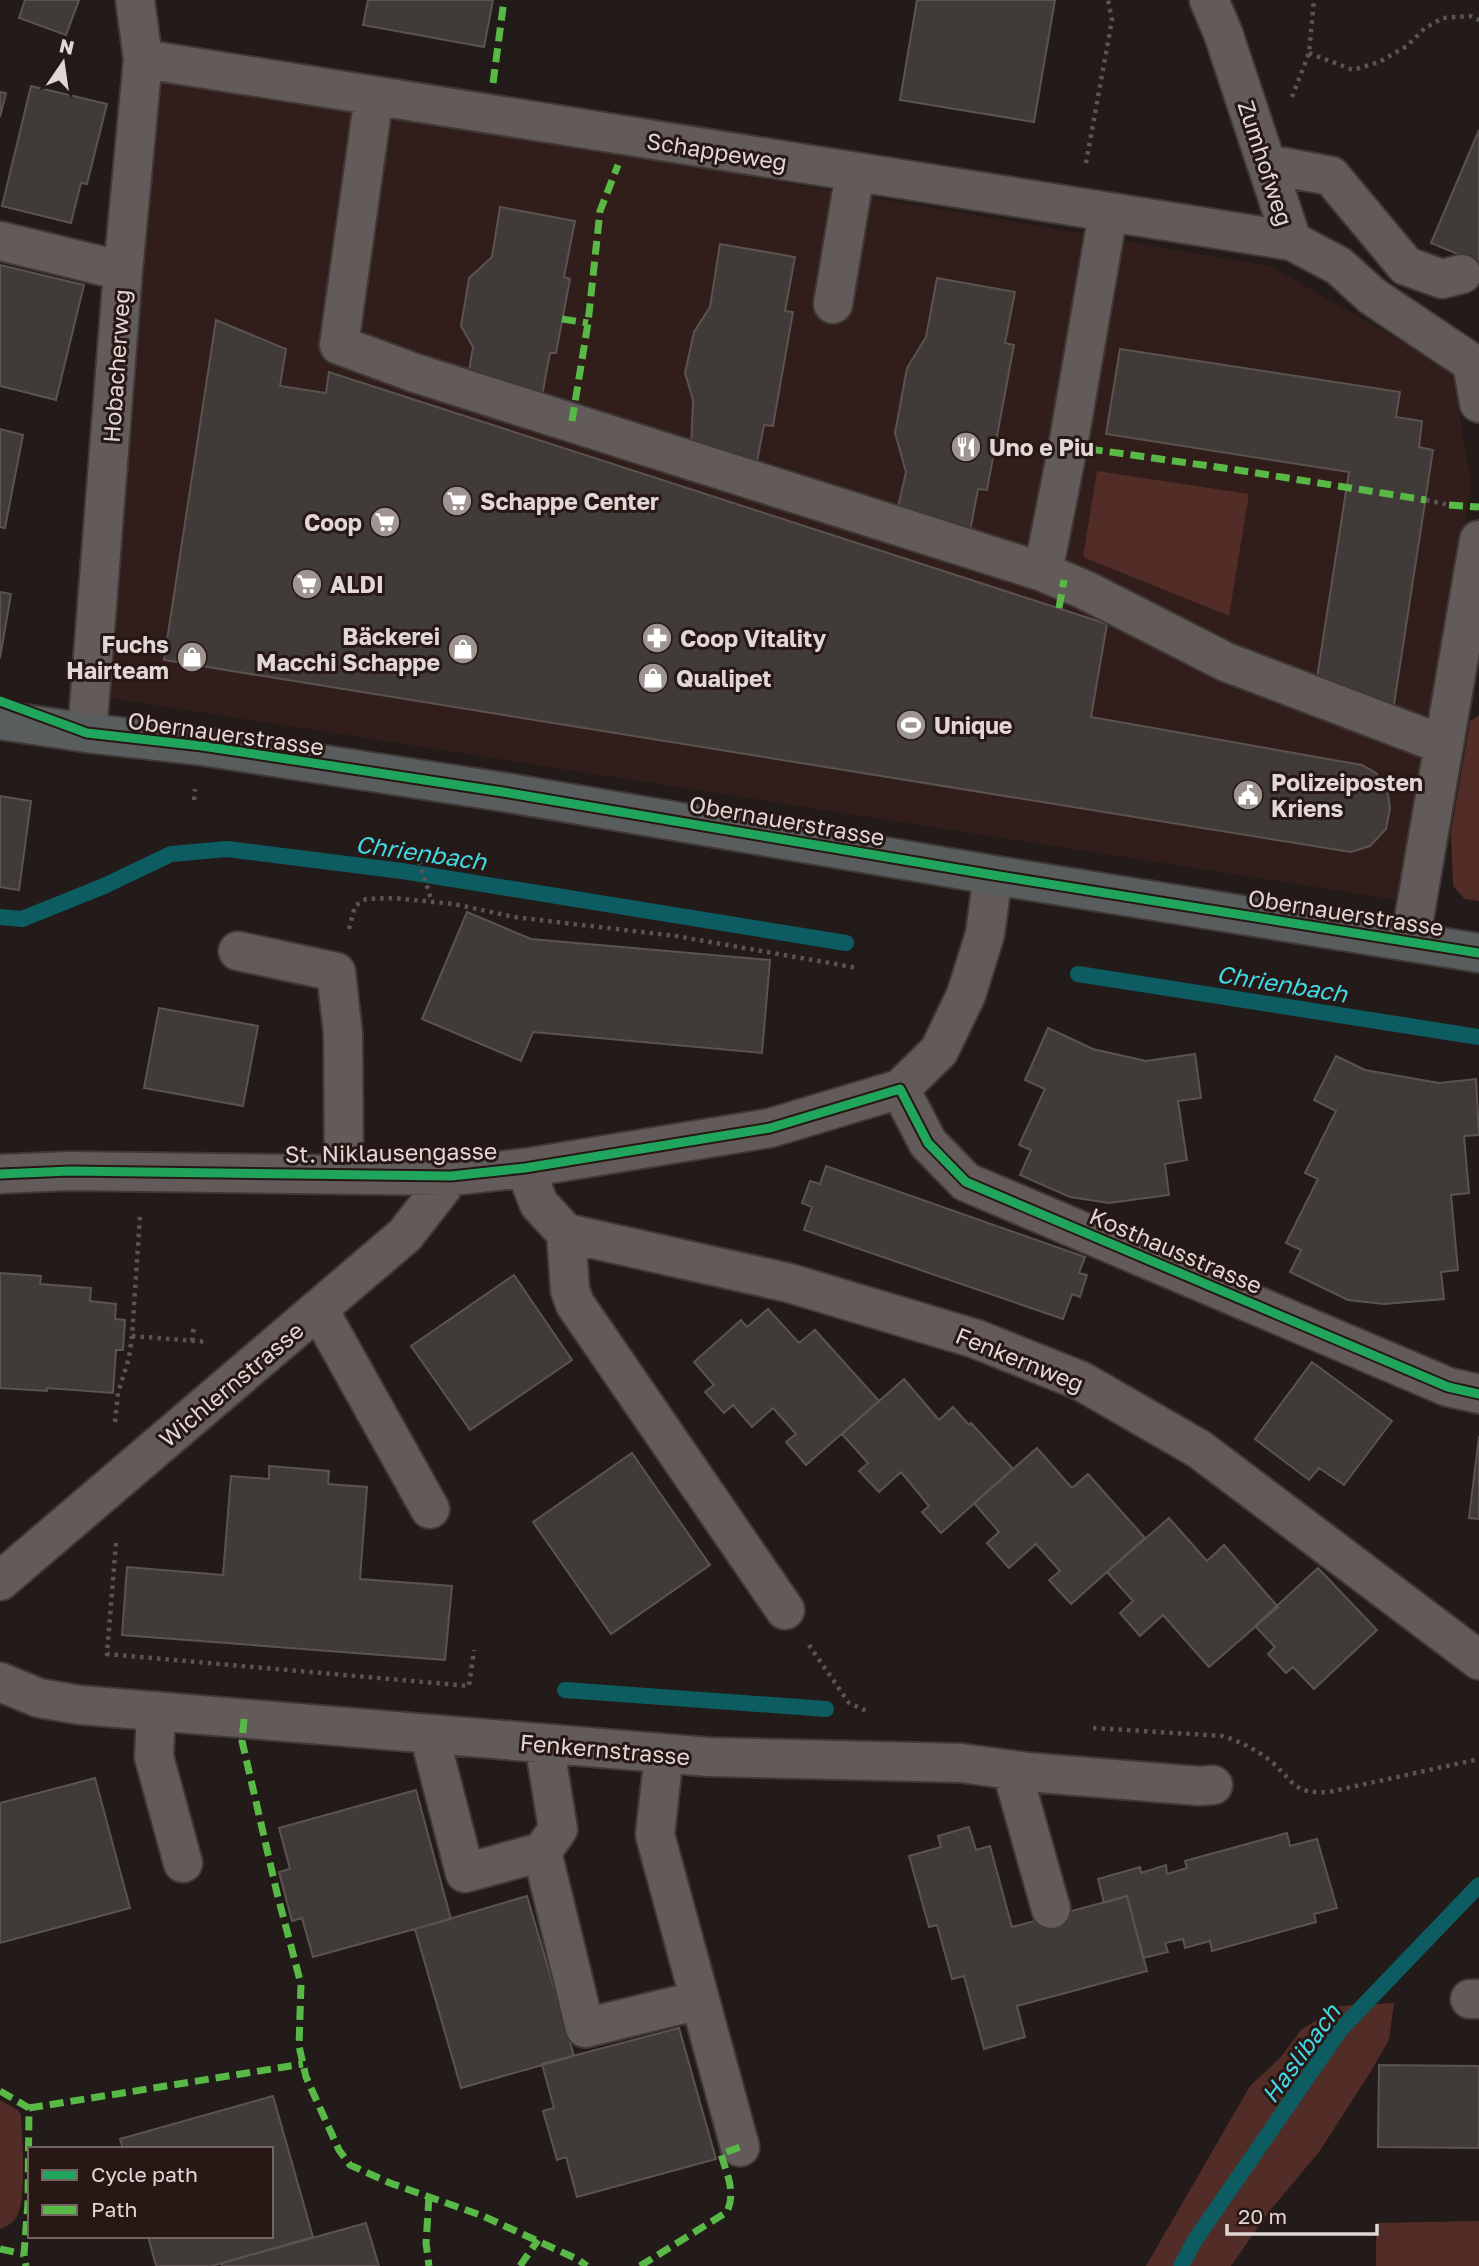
<svg xmlns="http://www.w3.org/2000/svg" width="1479" height="2266" font-family="'Golos Text',sans-serif">
	<rect width="100%" height="100%" fill="#231b19"/>
	<path fill="#311d19" d="M150 73 1270 266 1452 370 1471 481 1411 902 97 696Z"/>
	<path fill="#522c26" d="M1097 471 1249 494 1229 616 1083 557Z
		M1479 715V901L1465 899 1453 886 1451 832 1470 721Z
		M1394 2003 1389 2040 1368 2076 1319 2152 1268 2213 1231 2266H1146L1250 2086 1280 2058 1301 2030 1338 2006Z
		M0 2100 18 2110 21 2115C22 2136 27 2198 17 2216 14 2223 7 2226 0 2229Z
		M1479 2221V2266H1376V2223Z"/>
	<g fill="none" stroke-linecap="round" stroke-linejoin="round">
		<path stroke="#0c5c62" stroke-width="16" d="M0 917 22 919 104 886 171 854 227 849 402 871 846 943
			M1078 974 1479 1037
			M565 1690 826 1709
			M1181 2266 1195 2240 1340 2030 1479 1885"/>
	</g>
	<path fill="#403a38" stroke="#5b5351" stroke-width="2" d="M25 0H79L66 35 19 18Z
		M368 0H493L484 47 363 25Z
		M917 0H1055L1034 122 900 100Z
		M31 86 107 104 87 184 81 183 71 223 2 206Z
		M0 92 6 93 0 117Z
		M1479 130V263L1431 243Z
		M500 207 575 221 564 277 570 279 556 353H550L540 407 467 383 473 347 461 326 469 278 492 257Z
		M720 244 795 257 785 311 793 312 773 426 764 425 756 467 691 449 693 400 685 373 694 332 710 307Z
		M0 265 84 285 56 400 0 386Z
		M937 278 1015 292 1005 343 1014 345 987 490 978 489 968 542 895 520 906 472 895 433 907 368 926 337Z
		M216 320 286 349 280 386 326 393 329 372 1107 624 1091 717 1362 765 1376 773 1387 788 1390 808 1386 829 1370 846 1351 852 164 660Z
		M1120 349 1400 392 1396 417 1422 421 1419 447 1433 450 1393 711 1316 684 1349 472 1106 434Z
		M0 429 23 435 5 528 0 527Z
		M0 592 11 594 0 658Z
		M0 796 31 801 19 890 0 887Z
		M467 912 531 939 770 960 762 1053 533 1032 521 1061 422 1019Z
		M159 1008 258 1026 243 1106 144 1088Z
		M1048 1028 1093 1049 1146 1061 1195 1054 1201 1098 1178 1101 1187 1160 1165 1164 1169 1195 1109 1203 1070 1197 1020 1175 1031 1150 1019 1145 1045 1089 1025 1080Z
		M1336 1056 1365 1070 1439 1083 1476 1079 1479 1135 1464 1136 1469 1193 1451 1195 1458 1270 1441 1272 1444 1299 1384 1304 1348 1300 1290 1272 1301 1250 1286 1243 1318 1179 1305 1173 1336 1111 1314 1100Z
		M826 1166 1085 1257 1079 1273 1087 1275 1080 1297 1072 1294 1063 1319 804 1230 812 1207 802 1203 810 1181 820 1184Z
		M0 1273 41 1276 40 1284 91 1288 90 1301 116 1304 115 1319 125 1320 123 1350H116L113 1393 47 1388V1391L0 1388Z
		M514 1275 572 1360 470 1430 411 1346Z
		M768 1309 799 1343 815 1330 879 1401 806 1465 786 1442 796 1434 773 1408 752 1427 733 1405 724 1413 705 1392 714 1385 694 1362 741 1320 747 1327Z
		M1312 1362 1392 1421 1344 1485 1319 1468 1309 1480 1255 1439Z
		M904 1379 939 1420 953 1407 969 1425 971 1423 1013 1469 941 1533 922 1512 929 1506 901 1472 879 1492 859 1471 868 1463 842 1434Z
		M1479 1436V1519L1469 1518Z
		M1037 1448 1072 1488 1088 1474 1145 1538 1071 1604 1049 1580 1060 1571 1036 1544 1009 1568 987 1543 999 1532 974 1503Z
		M632 1453 710 1565 611 1634 533 1522Z
		M269 1466 329 1471 328 1484 367 1487 360 1579 452 1586 445 1660 122 1635 127 1567 223 1575 231 1476 269 1479Z
		M1169 1518 1207 1561 1224 1545 1278 1607 1209 1667 1163 1615 1140 1636 1120 1613 1133 1601 1107 1572Z
		M1318 1568 1377 1630 1314 1689 1293 1667 1286 1673 1268 1654 1275 1647 1255 1626Z
		M95 1778 130 1908 0 1943V1803Z
		M416 1790 451 1919 313 1957 302 1918 292 1921 279 1872 290 1869 279 1828Z
		M969 1827 976 1850 990 1846 1012 1927 1127 1896 1147 1971 1017 2006 1025 2037 984 2049 964 1976 952 1979 937 1925 929 1927 909 1856 941 1847 938 1836Z
		M1287 1833 1290 1846 1317 1839 1337 1908 1314 1914 1316 1922 1212 1951 1210 1941 1185 1948 1183 1939 1165 1943 1168 1952 1143 1958 1127 1896 1104 1903 1098 1879 1140 1867 1141 1873 1166 1865 1167 1874 1187 1868 1185 1861Z
		M527 1896 574 2056 461 2088 415 1929Z
		M679 2028 716 2159 577 2197 566 2157 557 2160 543 2111 554 2108 542 2064Z
		M1379 2065 1479 2066V2148L1378 2147Z
		M273 2096 313 2237 212 2266H156L148 2236H271V2149H123L120 2139Z
		M366 2223 379 2266H222V2263Z"/>
	<g fill="none" stroke-linecap="round" stroke-linejoin="round">
		<g stroke="#3f3836" stroke-width="42">
			<path id="minor" d="M1209 0 1223 33 1292 241
				M143 59 1292 241 1339 266 1372 296 1472 363 1479 403
				M374 96 339 345 415 373 1043 572 1085 590 1226 662 1444 745
				M1267 164 1331 176 1406 266 1442 279 1462 274
				M0 241 123 271
				M833 304 855 173
				M1043 572 1068 446 1108 213
				M87 733 123 271 143 59 135 0
				M1410 942 1479 540
				M238 951 336 972 343 1034 344 1175
				M900 1089 928 1143 966 1182 1448 1387 1479 1394
				M525 1168 539 1204 566 1233 789 1283 976 1339 1081 1381 1199 1449 1479 1660
				M0 1174 70 1171 451 1176 525 1168 770 1128 900 1089 939 1051 966 995 985 934 993 875
				M566 1233 570 1290 575 1304 785 1610
				M319 1310 430 1509
				M0 1581 405 1235 451 1176
				M0 1682 39 1698 80 1705 709 1757 961 1763 1027 1772 1199 1786 1213 1785
				M156 1711 154 1757 183 1863
				M429 1734 465 1873 542 1852
				M544 1743 558 1829 542 1852 585 2028 700 2000
				M664 1754 655 1835 740 2147
				M1012 1771 1051 1909
				M1470 1999H1479"/>
		</g>
		<g stroke="#3f3836" stroke-width="42">
			<path id="major" d="M0 720 87 733 202 746 503 792 993 875 1479 953"/>
		</g>
		<path stroke="#5a5453" stroke-width="4.5" stroke-dasharray="3.5 5" stroke-linecap="butt" d="M1309 53 1353 70 1379 62 1407 46 1425 28 1443 18 1470 16 1479 20
			M1292 97 1309 53 1314 0
			M1086 163 1112 20 1108 0
			M1426 500 1449 505
			M194 800 195 789
			M414 845 432 902
			M349 929 355 906 366 899 394 898 454 904 514 917 676 936 858 968
			M132 1336 208 1342
			M192 1341 194 1325
			M115 1422 118 1393 129 1358 132 1336 140 1216
			M116 1543 107 1654 469 1686 474 1650
			M809 1645 849 1703 869 1712
			M1093 1728 1223 1736C1241 1742 1259 1751 1273 1763 1296 1784 1294 1794 1329 1792L1479 1759"/>
		<use href="#minor" stroke="#625b5a" stroke-width="38"/>
		<use href="#major" stroke="#5a5d5d" stroke-width="38"/>
		<path stroke="#58b947" stroke-width="7" stroke-dasharray="14 7" stroke-linecap="butt" d="M493 83 504 0
			M562 319 588 323
			M572 421 588 323 600 211 618 165
			M1068 446 1231 469 1426 500
			M1449 505 1479 507
			M1059 608 1064 580
			M244 1719 242 1741 277 1893 301 1984 299 2046 306 2077 339 2150 350 2165 390 2183 483 2216 577 2259 587 2266
			M0 2091 29 2108 28 2203 24 2254 26 2266
			M29 2108 303 2064
			M429 2197 426 2243 429 2266
			M0 2249 24 2254
			M520 2266 538 2240
			M640 2266 727 2212C736 2191 727 2175 721 2154L740 2147"/>
		<g stroke="#271815" stroke-width="13">
			<path id="cycleway" d="M0 701 87 733 202 746 503 792 993 875 1479 953
				M0 1174 70 1171 451 1176 525 1168 770 1128 900 1089 928 1143 966 1182 1448 1387 1479 1394"/>
		</g>
		<use href="#cycleway" stroke="#20a55d" stroke-width="9"/>
	</g>
	<defs>
		<g id="restaurant-disc" transform="scale(1.575)"><circle r="9.5" fill="#9e9593" stroke="#271815"/><path d="M-5-6h1v4h1v-4h1v4h1v-4h1v5L-1.5 .5V6h-2V.5L-5-1ZM5-6V6H3V1.5H1.5Q1.5-4 5-6Z" fill="#fff"/></g>
		<g id="supermarket-disc" transform="scale(1.575)"><circle r="9.5" fill="#9e9593" stroke="#271815"/><path d="M-6-5.5h2.5l.6 2H6L4.5 2H-2.5L-4.4-4H-6ZM-1.5 3.2a1.3 1.3 0 1 0 .1 0ZM3 3.2a1.3 1.3 0 1 0 .1 0Z" fill="#fff"/></g>
		<g id="pharmacy-disc" transform="scale(1.575)"><circle r="9.5" fill="#9e9593" stroke="#271815"/><path d="M-2-6h4v4h4v4h-4v4h-4v-4h-4v-4h4Z" fill="#fff"/></g>
		<g id="shop-disc" transform="scale(1.575)"><circle r="9.5" fill="#9e9593" stroke="#271815"/><path d="M-5-2.5h2.3a2.7 3.5 0 0 1 5.4 0H5L5.5 6h-11ZM-1.5-2.5h3a1.5 2.3 0 0 0-3 0Z" fill="#fff"/></g>
		<g id="stadium-disc" transform="scale(1.575)"><circle r="9.5" fill="#9e9593" stroke="#271815"/><path d="M0-5a6.5 5 0 1 0 0 10a6.5 5 0 1 0 0-10ZM-3.5-1.8h7v3.6h-7Z" fill="#fff"/></g>
		<g id="civic-disc" transform="scale(1.575)"><circle r="9.5" fill="#9e9593" stroke="#271815"/><path d="M-.6-6.5H3V-4.5H.6V-3L4-1V1h2V6H-6V1h2V-1L-.6-3ZM-1.2 2.5V6h2.4V2.5Z" fill="#fff"/></g>
	</defs>
	<g fill-rule="evenodd">
		<use href="#restaurant-disc" x="966" y="447"/>
		<use href="#supermarket-disc" x="457" y="501"/>
		<use href="#supermarket-disc" x="385" y="522"/>
		<use href="#supermarket-disc" x="307" y="584"/>
		<use href="#pharmacy-disc" x="657" y="638"/>
		<use href="#shop-disc" x="463" y="649"/>
		<use href="#shop-disc" x="192" y="657"/>
		<use href="#shop-disc" x="653" y="678"/>
		<use href="#stadium-disc" x="911" y="725"/>
		<use href="#civic-disc" x="1248" y="795"/>
	</g>
	<g text-anchor="middle" dominant-baseline="central" stroke-width="6" stroke-linejoin="round" paint-order="stroke">
		<g font-size="23" fill="#e1d7d4" stroke="#271815">
			<text transform="translate(717 151) rotate(9)">Schappeweg</text>
			<text transform="translate(1266 163) rotate(72)">Zumhofweg</text>
			<text transform="translate(116 366) rotate(-86)">Hobacherweg</text>
			<text transform="translate(226 733) rotate(8)">Obernauerstrasse</text>
			<text transform="translate(787 820) rotate(10)">Obernauerstrasse</text>
			<text transform="translate(1346 912) rotate(9)">Obernauerstrasse</text>
			<text transform="translate(391 1152) rotate(-1)">St. Niklausengasse</text>
			<text transform="translate(1176 1250) rotate(23)">Kosthausstrasse</text>
			<text transform="translate(1020 1359) rotate(22)">Fenkernweg</text>
			<text transform="translate(231 1384) rotate(-40)">Wichlernstrasse</text>
			<text transform="translate(605 1749) rotate(5)">Fenkernstrasse</text>
		</g>
		<g font-size="23" font-weight="bold" fill="#e1d7d4" stroke="#271815" text-anchor="start">
			<text x="989" y="447">Uno e Piu</text>
			<text x="480" y="501">Schappe Center</text>
			<text x="362" y="522" text-anchor="end">Coop</text>
			<text x="330" y="584">ALDI</text>
			<text x="440" y="636" text-anchor="end">Bäckerei<tspan x="440" dy="26">Macchi Schappe</tspan></text>
			<text x="680" y="638">Coop Vitality</text>
			<text x="169" y="644" text-anchor="end">Fuchs<tspan x="169" dy="26">Hairteam</tspan></text>
			<text x="676" y="678">Qualipet</text>
			<text x="934" y="725">Unique</text>
			<text x="1271" y="782">Polizeiposten<tspan x="1271" dy="26">Kriens</tspan></text>
		</g>
		<g font-size="24" font-style="italic" fill="#41d8e6" stroke="#271815">
			<text transform="translate(421 852) rotate(8)">Chrienbach</text>
			<text transform="translate(1282 983) rotate(9)">Chrienbach</text>
			<text transform="translate(1300 2053) rotate(-54)">Haslibach</text>
		</g>
	</g>
	<rect x="28" y="2147" width="245" height="91" fill="#271815" stroke="#716461" stroke-width="2"/>
	<rect x="42" y="2170" width="35" height="10" fill="#20a55d" stroke="#716461" stroke-width="2"/>
	<text x="91" y="2182" font-size="21" fill="#e1d7d4">Cycle path</text>
	<rect x="42" y="2205" width="35" height="10" fill="#58b947" stroke="#716461" stroke-width="2"/>
	<text x="91" y="2217" font-size="21" fill="#e1d7d4">Path</text>
	<g transform="translate(63 63) rotate(13)" stroke="#271815" stroke-width="5" paint-order="stroke">
	<path d="M0-5L12 26L0 18L-12 26Z" fill="#e1d7d4"/>
	<text y="-10" font-size="19" font-weight="bold" text-anchor="middle" fill="#e1d7d4">N</text>
	</g>
	<path d="M1227 2224v10h150v-10" fill="none" stroke="#e1d7d4" stroke-width="3.5"/>
	<text x="1238" y="2224" font-size="21" fill="#e1d7d4" stroke="#271815" stroke-width="5" paint-order="stroke">20 m</text>
</svg>
